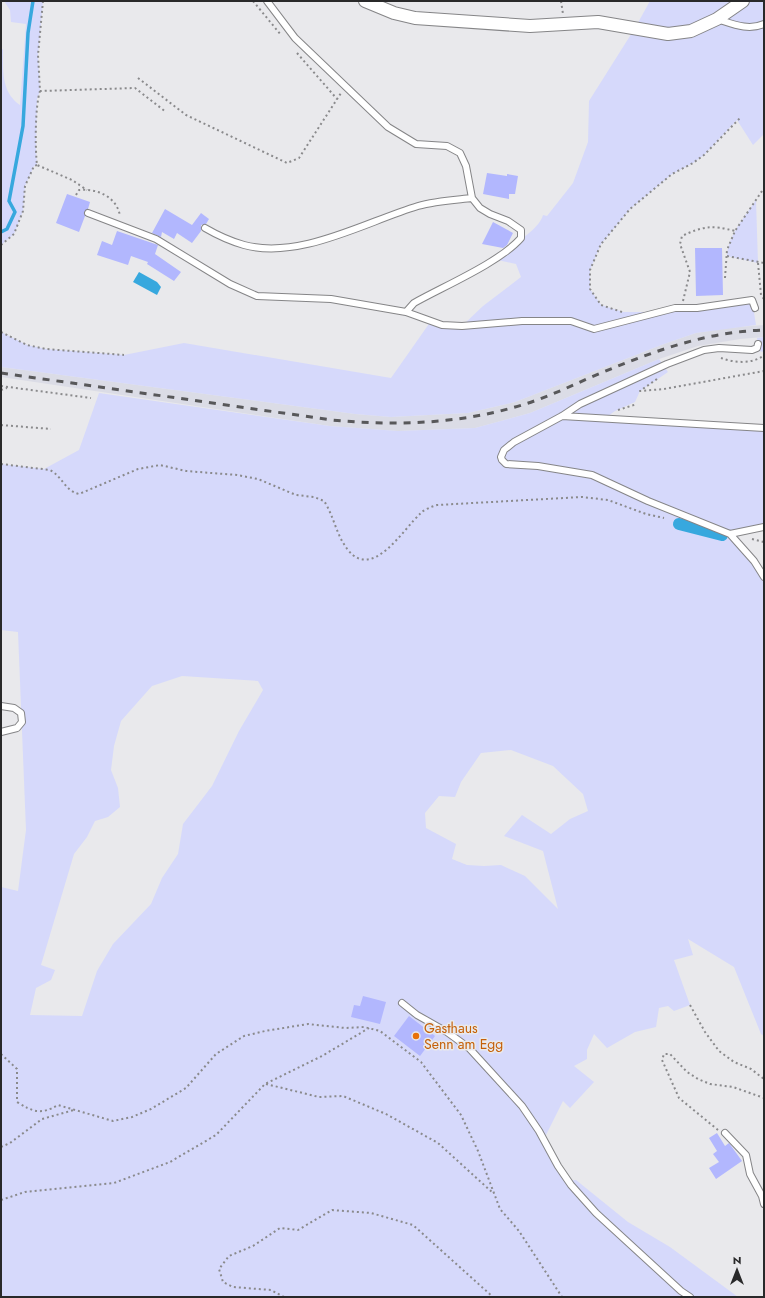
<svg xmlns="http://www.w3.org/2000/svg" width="765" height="1298" font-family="Jost,sans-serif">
	<rect width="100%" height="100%" fill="#e9e9ec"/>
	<path fill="#dbdce6" d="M764 325V337L740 339 698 346 659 359 530 413 475 428 398 431 330 426 1 377V367L355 414 391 417 468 413 515 402 664 344 696 333 726 328Z"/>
	<path fill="#d6d9fb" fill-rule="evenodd" d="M4 1H43L38 55 40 91 37 99 36 150 37 165 34 166 25 186 23 211 14 234 1 245V50L3 49C3 70 1 92 20 105L26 24 11 22 10 10Z
		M650 1H764V134L753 145 737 120 704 155 693 163 672 174 630 209 601 244 590 270V289L601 305 623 312H658L752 300 756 325 696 333 664 344 515 402 468 413 391 417 355 414 1 367V332L27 345 46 349 124 355 184 343 391 378 431 321 462 326 483 306 521 277 516 264 493 259C507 248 539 231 543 215L547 216 573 183 588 142 589 101 635 28Z
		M756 200 758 263 727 256C728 235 745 217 756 200Z
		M764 337V352L752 350 758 344 757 338Z
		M659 359 668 372 640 391 635 402 615 411 604 419 764 428V527L731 534 764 571V1036L761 1034 734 967 688 939 693 955 674 960 690 1005 674 1011 668 1006 659 1008 656 1027 635 1032 607 1048 594 1034 587 1050V1059L574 1066 594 1082 570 1108 563 1101 542 1143 565 1181 576 1180 628 1222 670 1247 738 1297H1V887L18 891 26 830 18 632 1 630V464L44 469 79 450 99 393 330 426 398 431 475 428 530 413ZM182 676 258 681 263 690 239 731 212 786 183 824 178 854 162 878 151 904 113 944 97 971 82 1016 30 1015 36 988 51 980 55 970 41 965 74 854 87 837 95 821 108 817 120 807 118 788 111 770 114 746 121 721 152 686ZM511 750 553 766 583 794 588 811 570 819 551 834 522 815 504 836 543 851 558 909 525 876 501 865 484 866 467 865 452 859 456 844 426 828 425 813 439 796 455 797 461 782 481 753Z"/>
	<path fill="#37a8de" d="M139 272 157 282 161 287 157 295 133 282Z"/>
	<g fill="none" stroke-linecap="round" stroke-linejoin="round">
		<path stroke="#37a8de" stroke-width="3.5" d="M1 232 7 229 15 212 9 201 23 126 28 33 33 1"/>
		<path stroke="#37a8de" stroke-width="12" d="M679 524 722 535"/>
	</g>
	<path fill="#b2b7fe" d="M487 173 507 176V174L518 176 515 194H509V199L483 194Z
		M67 194 90 202 88 209 84 212 85 216 79 232 56 223Z
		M165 209 192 225 201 213 209 219 206 224 201 225V231L192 243 177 233 174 239 162 232 161 237 152 233Z
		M493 222 513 233 507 245 503 248 482 244Z
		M117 231 158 245 155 254 181 272 174 281 147 264 148 262 131 256 128 265 97 255 102 241 112 245Z
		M695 248H722L723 295 696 296Z
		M363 996 386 1002 380 1024 351 1017 354 1005 360 1006Z
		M409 1016 435 1036 420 1056 394 1036Z
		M717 1133 725 1146 729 1143 742 1161 716 1179 709 1168 719 1162 713 1154 717 1151 709 1138Z"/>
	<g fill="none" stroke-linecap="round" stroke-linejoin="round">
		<g stroke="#858587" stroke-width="8">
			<path id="lane" d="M267 1 295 38 388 127 416 144 447 146 460 153 466 166 472 198 480 208 490 214 508 221 521 230V238C499 263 444 286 414 303L406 312 442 325 462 326 522 321H571L594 329 675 308H697L752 300 755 308
				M717 19C733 24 748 31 764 24
				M88 213 156 239 230 284 257 296 331 299 406 312
				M205 228C217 235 230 241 244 245 300 260 365 222 418 206 435 201 454 200 472 198
				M758 344 757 348 752 350 719 348 704 350 667 364 580 404 562 416 514 442 504 450 501 457 502 460 506 464 538 466 592 475 648 501 730 534 754 561 764 577
				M562 416 764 428
				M730 534 764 527
				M1 706 14 708 21 713 22 722 17 728 1 732
				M402 1003 417 1015 447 1032 469 1048 522 1106 539 1131 558 1166 571 1185 596 1213 681 1291 690 1297
				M725 1133 746 1155 750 1174 762 1196 764 1204"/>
		</g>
		<g stroke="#858587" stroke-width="14">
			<path id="street" d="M365 1 394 13 415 18 530 26 598 22 668 34 691 31 717 19 743 1"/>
		</g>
		<path stroke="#8a8a8c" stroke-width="2" stroke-dasharray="2 3" stroke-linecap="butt" d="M43 1 38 55 40 91 135 88 166 112
			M253 1 281 35
			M561 1 563 14
			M297 53 337 99
			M138 78 186 115 287 163 299 158 341 93
			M40 91C35 106 35 148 37 165L72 180 87 190
			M76 195 79 190C97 188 117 197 120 216
			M1 245 14 234 23 211 25 186 34 166 37 165
			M727 256 764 263
			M758 263 761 295 764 299
			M725 278 727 250 735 231 764 188
			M683 301 690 272 680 244 682 236C703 226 712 225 735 231
			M622 312 601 305 590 289V270L601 244 630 209 672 174 693 163 704 155 741 117
			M1 332 27 345 46 349 124 355
			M721 358C734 363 752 364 763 356
			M657 379 640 391 664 389 764 371
			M1 386 91 398
			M1 390 7 388
			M618 410 637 404
			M1 425 51 429
			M1 464 50 470C62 476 65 491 79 494L138 469 160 465 186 471 237 475 258 479 296 495 314 497 324 501C334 516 336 535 348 550 373 581 403 529 421 513 425 509 431 507 437 505L582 497 608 500 646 514 664 518
			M752 539 764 542
			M690 1005 705 1032 719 1051 734 1062 751 1069 764 1079
			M1 1054 17 1069V1102C33 1112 41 1115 58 1105L113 1121 132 1117 151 1109 186 1088 216 1054 244 1036 265 1031 308 1024 345 1028 364 1027 380 1031 421 1062 461 1115 478 1151 500 1209 519 1231 562 1297
			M266 1084 319 1097 343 1096 386 1114 438 1143 493 1193
			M718 1130 679 1098 662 1060 664 1054H670L687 1072 698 1079 710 1084 733 1087 764 1098
			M1 1147 10 1143 42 1119 74 1110
			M1 1200 25 1192 114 1183 170 1162 216 1135 265 1084 322 1056 369 1028
			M284 1297 271 1290 233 1287 223 1282 219 1269 229 1256 253 1246 280 1228 298 1230 332 1210 371 1213 413 1225 493 1297"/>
		<use href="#lane" stroke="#fff" stroke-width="6"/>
		<use href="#street" stroke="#fff" stroke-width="12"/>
		<path stroke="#58585a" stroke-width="3" stroke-dasharray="7 7" stroke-linecap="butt" d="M1 373 332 420C397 426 460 424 522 405 545 398 567 388 589 378 646 354 702 332 764 330"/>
	</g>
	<circle fill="#e8710a" stroke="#e9e9ec" stroke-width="1.5" cx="416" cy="1036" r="4"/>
	<g text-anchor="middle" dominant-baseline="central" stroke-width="3" stroke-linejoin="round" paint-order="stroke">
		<g font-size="14" fill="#c56008" stroke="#e9e9ec" text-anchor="start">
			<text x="424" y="1028">Gasthaus<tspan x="424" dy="16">Senn am Egg</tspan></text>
		</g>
	</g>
	<rect width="765" height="1298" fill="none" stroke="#29292a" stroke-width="4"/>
	<g transform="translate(737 1270)" stroke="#e9e9ec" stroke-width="3" paint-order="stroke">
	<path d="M0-3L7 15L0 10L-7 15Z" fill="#29292a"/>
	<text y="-6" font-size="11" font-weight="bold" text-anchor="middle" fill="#29292a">N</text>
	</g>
</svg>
